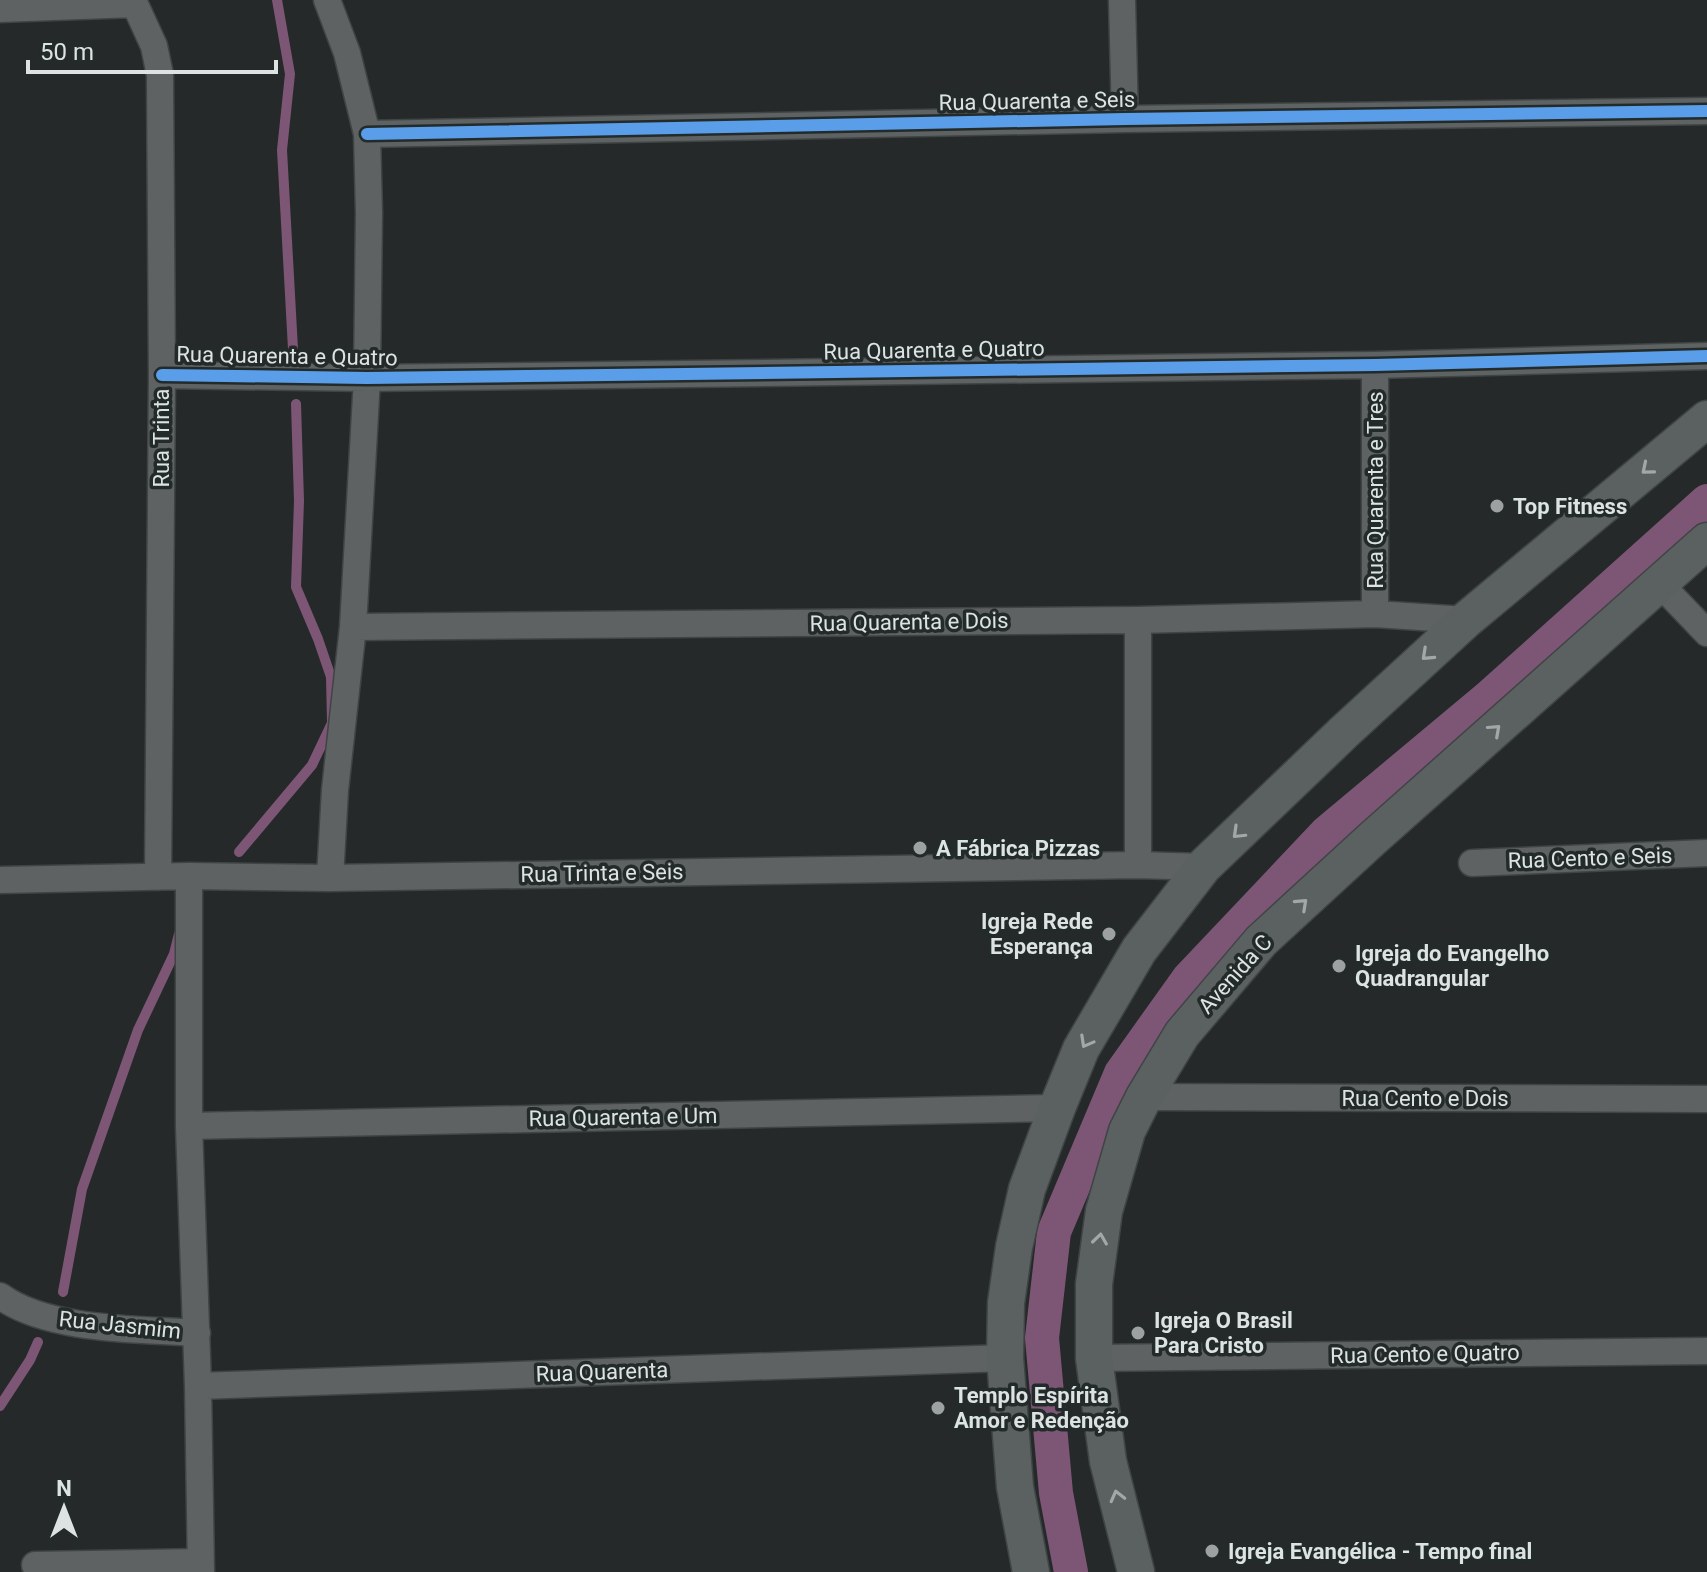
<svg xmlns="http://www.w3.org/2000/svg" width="1707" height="1572" font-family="Roboto,sans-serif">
	<rect width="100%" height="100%" fill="#252929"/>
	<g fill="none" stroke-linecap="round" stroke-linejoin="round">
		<path stroke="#7d5676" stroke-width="10" d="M277 0 290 74 282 150 293 349
			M239 852 312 765 332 723 331 677 318 639 296 587 299 501 296 404
			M63 1292 82 1189 138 1030 174 954 179 934
			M0 1406 30 1360 38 1342"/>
		<path stroke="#7d5676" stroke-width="34" d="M1071 1572 1056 1493 1042 1338 1054 1232 1121 1073 1188 979 1327 832 1491 695 1707 501"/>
		<g stroke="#3f4444" stroke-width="29">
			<path id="minor" d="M133 0 154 46 160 75 162 375 158 877
				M327 0 347 53 367 134 369 213 367 378 353 627 335 790 330 878
				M1122 0 1125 119
				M0 9 135 4
				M367 134 1125 119 1707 111
				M162 375 367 378 1375 365 1707 356
				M1660 584 1707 633
				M1375 614V365
				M1138 620V865
				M353 627 1138 620 1375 614 1466 620
				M1472 863 1707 853
				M189 876V1126L198 1386 201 1572
				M0 880 189 876 330 878 1138 865 1203 867
				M1144 1097 1707 1099
				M189 1126 1057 1108
				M0 1296C48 1331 138 1329 197 1333
				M1094 1358 1707 1351
				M198 1386 1005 1358
				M35 1565 200 1562"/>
		</g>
		<g stroke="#3f4444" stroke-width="39">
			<path id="secondary" d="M1031 1572 1015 1487 1005 1358 1006 1303 1014 1247 1027 1189 1057 1108 1081 1049 1139 950 1203 867 1344 732 1466 620 1707 419
				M1136 1572 1108 1461 1094 1358V1284L1104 1211 1127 1131 1144 1097 1182 1034 1261 941 1372 839 1707 541"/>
		</g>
		<use href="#minor" stroke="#5f6262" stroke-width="26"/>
		<use href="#secondary" stroke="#5b6160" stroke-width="36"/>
		<g stroke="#232b2a" stroke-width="17">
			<path id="cycleway" d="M367 134 1125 119 1707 111
				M162 375 367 378 1375 365 1707 356"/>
		</g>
		<use href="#cycleway" stroke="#5a9eea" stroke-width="12"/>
	</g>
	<defs><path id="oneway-chevron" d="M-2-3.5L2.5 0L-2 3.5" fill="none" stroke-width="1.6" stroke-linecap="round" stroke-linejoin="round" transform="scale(2)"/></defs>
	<g stroke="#a2a8a8">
		<use href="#oneway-chevron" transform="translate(1647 469) rotate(140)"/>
		<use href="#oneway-chevron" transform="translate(1427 655) rotate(137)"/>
		<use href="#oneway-chevron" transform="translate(1495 730) rotate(-42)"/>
		<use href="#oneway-chevron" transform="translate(1238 833) rotate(136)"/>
		<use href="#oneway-chevron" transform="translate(1302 904) rotate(-43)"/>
		<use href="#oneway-chevron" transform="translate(1086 1042) rotate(119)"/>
		<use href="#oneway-chevron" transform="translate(1100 1239) rotate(-82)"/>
		<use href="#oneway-chevron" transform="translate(1117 1496) rotate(-104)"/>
	</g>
	<g fill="#9da1a1" stroke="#232b2a" stroke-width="3">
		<circle cx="1497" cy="506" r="8"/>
		<circle cx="920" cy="848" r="8"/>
		<circle cx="1109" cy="934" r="8"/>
		<circle cx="1339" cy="966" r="8"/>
		<circle cx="1138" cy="1333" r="8"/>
		<circle cx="938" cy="1408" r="8"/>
		<circle cx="1212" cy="1551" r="8"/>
	</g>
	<g text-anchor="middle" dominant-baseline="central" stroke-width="7" stroke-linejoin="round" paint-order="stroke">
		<g font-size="22" fill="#dde2e2" stroke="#232b2a">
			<text transform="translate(1037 101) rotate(-1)">Rua Quarenta e Seis</text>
			<text transform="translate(934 350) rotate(-1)">Rua Quarenta e Quatro</text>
			<text transform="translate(287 356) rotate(1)">Rua Quarenta e Quatro</text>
			<text transform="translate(161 438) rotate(-90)">Rua Trinta</text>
			<text transform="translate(1375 490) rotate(-90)">Rua Quarenta e Tres</text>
			<text transform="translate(909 622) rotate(-1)">Rua Quarenta e Dois</text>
			<text transform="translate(1590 858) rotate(-2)">Rua Cento e Seis</text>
			<text transform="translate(602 873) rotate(-1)">Rua Trinta e Seis</text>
			<text transform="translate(1235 974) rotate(-48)">Avenida C</text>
			<text x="1425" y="1098">Rua Cento e Dois</text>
			<text transform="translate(623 1117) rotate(-1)">Rua Quarenta e Um</text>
			<text transform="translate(120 1325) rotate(6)">Rua Jasmim</text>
			<text transform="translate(1425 1354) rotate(-1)">Rua Cento e Quatro</text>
			<text transform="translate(602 1372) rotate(-2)">Rua Quarenta</text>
		</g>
		<g font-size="22" font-weight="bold" fill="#dde2e2" stroke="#232b2a" text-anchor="start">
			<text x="1513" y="506">Top Fitness</text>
			<text x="936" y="848">A Fábrica Pizzas</text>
			<text x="1093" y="921" text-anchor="end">Igreja Rede<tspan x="1093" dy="25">Esperança</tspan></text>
			<text x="1355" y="953">Igreja do Evangelho<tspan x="1355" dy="25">Quadrangular</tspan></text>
			<text x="1154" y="1320">Igreja O Brasil<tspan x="1154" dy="25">Para Cristo</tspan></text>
			<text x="954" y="1395">Templo Espírita<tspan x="954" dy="25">Amor e Redenção</tspan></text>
			<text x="1228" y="1551">Igreja Evangélica - Tempo final</text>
		</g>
	</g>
	<g transform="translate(64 1508)" stroke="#232b2a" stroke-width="6" paint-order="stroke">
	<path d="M0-6L14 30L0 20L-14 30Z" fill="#dde2e2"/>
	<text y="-12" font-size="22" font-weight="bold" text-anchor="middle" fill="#dde2e2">N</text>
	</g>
	<path d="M28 60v12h248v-12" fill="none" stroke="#dde2e2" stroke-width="4"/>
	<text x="40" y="60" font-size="24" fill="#dde2e2" stroke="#232b2a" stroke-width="6" paint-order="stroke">50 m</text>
</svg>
